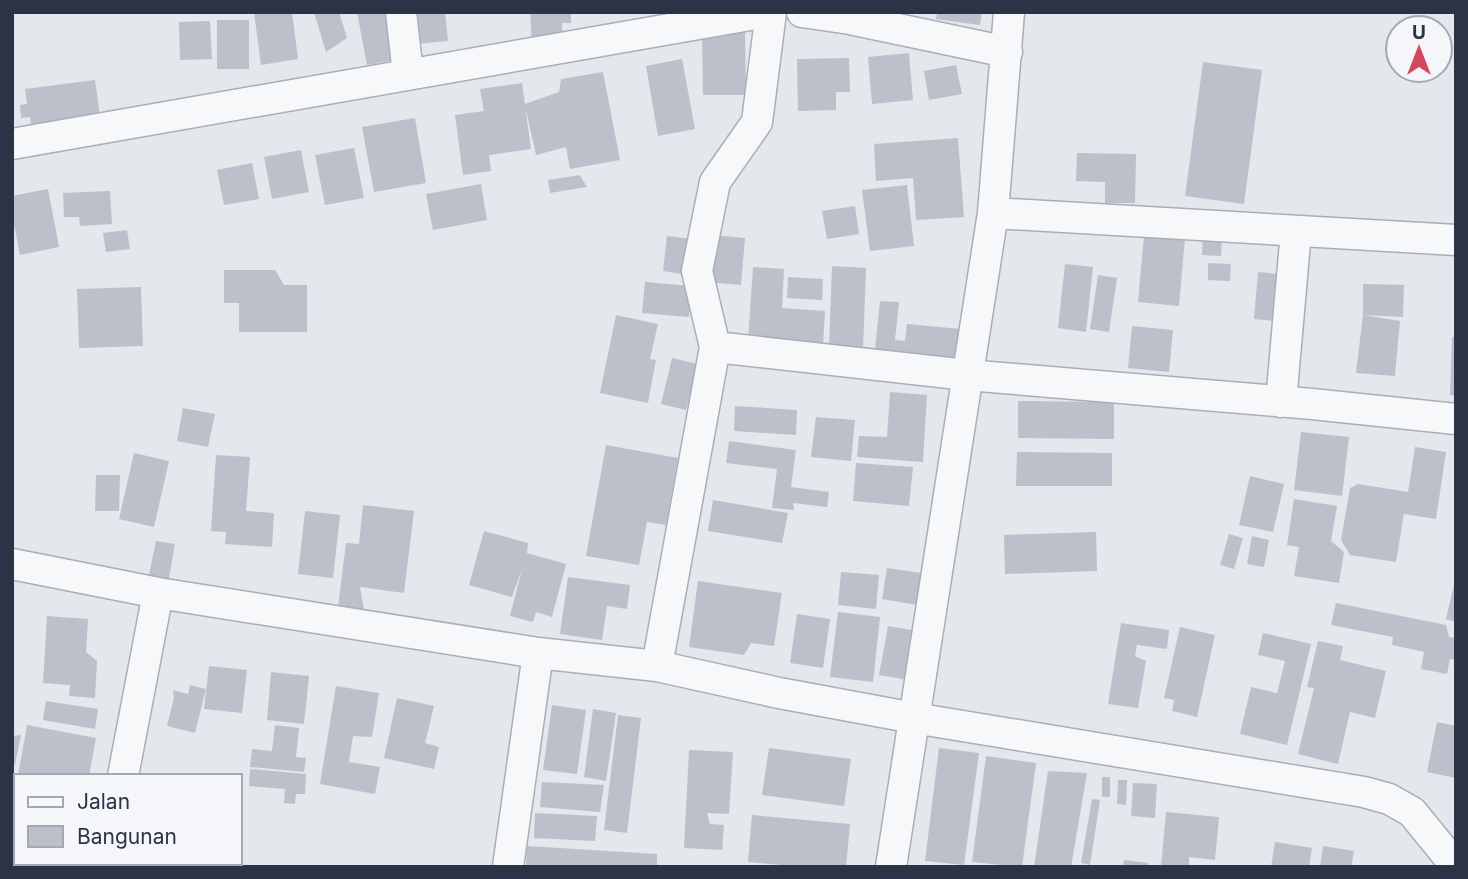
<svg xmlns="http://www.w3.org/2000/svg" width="1468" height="879" font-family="Inter,sans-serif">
	<rect width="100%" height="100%" fill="#e4e7ec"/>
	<path fill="#bbc0ca" d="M254 12H292L298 59 261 65Z
		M314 12H339L347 38 326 52Z
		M357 12H396L405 58 367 65Z
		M412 12H445L448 41 415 44Z
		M530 12H571V23H562L563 42 532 44Z
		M937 12H982L980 25 936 19Z
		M217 20H249V69H217Z
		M210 21 212 59 180 60 179 22Z
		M745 28 746 95H703L702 29Z
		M909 53 913 100 872 104 868 57Z
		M849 58 850 92H836V110L798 111 797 59Z
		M682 59 695 129 658 136 646 66Z
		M1203 62 1262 70 1244 204 1185 196Z
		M956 65 962 94 929 100 924 71Z
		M603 72 620 160 570 169 566 147 536 155 525 106 531 149 489 155 491 171 463 175 455 115 484 111 480 89 522 83 525 104 559 92 561 79Z
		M95 80 101 123 32 132 30 117 21 118 20 105 27 104 25 89Z
		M415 118 426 183 374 192 362 127Z
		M958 138 964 217 916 220 913 178 876 181 874 144Z
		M354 148 364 198 325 205 315 155Z
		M301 150 309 192 272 199 264 157Z
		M1077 153 1136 154 1135 203H1105V182L1076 181Z
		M252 163 259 199 224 205 217 170Z
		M580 175 587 187 550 193 548 180Z
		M481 184 487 220 433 230 426 194Z
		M907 185 914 246 870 251 862 190Z
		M48 189 59 247 20 255 12 214V196Z
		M110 191 112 224 80 226 79 217H64L63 193Z
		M855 206 859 234 827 239 822 211Z
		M127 230 130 249 106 252 103 233Z
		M1203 233 1222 234 1221 256 1202 255Z
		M711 235 745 238 741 285 707 282Z
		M1144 235 1185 238 1179 306 1138 302Z
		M667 236 692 239 687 275 663 271Z
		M1208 263 1231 264 1230 281 1208 280Z
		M1065 264 1093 267 1086 332 1058 328Z
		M832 266 866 268 863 350 829 349Z
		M753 267 784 269 782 308 825 311 823 345 748 341Z
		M224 270H275L284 285H307V332H239V303H224Z
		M1258 272 1289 275 1285 322 1254 319Z
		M1098 275 1117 278 1109 332 1090 329Z
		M788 277 823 279 822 300 787 298Z
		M645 282 691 286 689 317 642 313Z
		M1363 284 1404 285 1403 317 1363 315Z
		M141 287 143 346 79 348 77 289Z
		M880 301 899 302 895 340 905 341 907 324 961 329 958 367 874 359Z
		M616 315 658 324 650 359 656 360 648 403 600 393Z
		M1363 315 1400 321 1395 376 1356 373Z
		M1132 326 1173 330 1169 372 1128 368Z
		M1452 337H1456V395H1450Z
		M672 358 698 364 686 410 661 404Z
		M890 392 927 395 923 462 857 457 859 436 887 437Z
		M1018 401 1114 402V439L1018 438Z
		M735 406 797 410 796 435 734 431Z
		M183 408 215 414 208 447 177 441Z
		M816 417 855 420 851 461 811 457Z
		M1301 432 1349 437 1342 496 1294 490Z
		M729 441 796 450 791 487 829 492 827 507 793 503 794 510 772 508 777 469 726 463Z
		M606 445 678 458 666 525 647 522 639 565 586 556Z
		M1415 447 1446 452 1436 519 1404 514 1396 562 1350 555 1341 540 1350 488 1358 484 1408 492Z
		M1017 452 1112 453V486H1016Z
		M134 453 169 461 154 527 119 519Z
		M216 455 250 457 246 511 274 513 272 547 225 544 226 532 211 531Z
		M856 463 913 467 909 506 853 501Z
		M96 475H120L119 511H95Z
		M1250 476 1284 484 1273 532 1239 525Z
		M1294 499 1337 506 1331 541 1344 552 1339 583 1294 576 1299 547 1287 545Z
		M713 500 788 513 782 543 708 531Z
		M363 505 414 511 404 593 360 587 364 610 338 607 346 543 359 544Z
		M305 511 340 515 333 578 298 574Z
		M484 531 528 543 527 553 566 564 552 617 536 612 533 622 510 616 522 569 512 597 469 585Z
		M1096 532 1097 571 1005 574 1004 535Z
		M1229 534 1243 538 1234 569 1220 565Z
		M1252 536 1269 540 1264 567 1247 564Z
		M156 541 175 544 168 583 148 579Z
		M887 568 928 574 923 606 882 599Z
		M841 572 879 575 876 609 838 605Z
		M568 577 630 585 627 609 607 606 602 640 560 634Z
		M698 581 782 593 774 646 751 643 744 655 689 647Z
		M1455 581H1456V622L1446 619Z
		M1336 603 1446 625 1449 637 1456 638V660L1450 659 1447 674 1421 669 1424 652 1392 645 1393 637 1331 625Z
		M838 612 880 617 873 682 830 677Z
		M797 614 830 619 823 668 790 663Z
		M47 616 88 619 86 652 97 661 95 698 69 696 70 685 43 683Z
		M1121 623 1169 630 1167 649 1137 645 1135 656 1146 661 1138 708 1108 704Z
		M888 626 917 631 909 680 879 675Z
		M1180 627 1215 635 1197 717 1172 711 1174 700 1164 698Z
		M1263 633 1311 644 1287 745 1240 734 1251 687 1277 693 1285 661 1258 655Z
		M1318 641 1343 646 1340 660 1386 671 1375 718 1350 712 1338 764 1298 754 1314 688 1307 687Z
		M209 666 247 670 242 713 204 709Z
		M271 672 309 676 304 724 267 720Z
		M190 685 206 689 195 733 167 726 174 698 173 690 188 694Z
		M336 686 379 693 372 737 353 736 349 762 380 767 375 794 320 784Z
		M397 698 434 706 425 743 439 747 434 769 384 758Z
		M46 701 98 709 95 729 43 720Z
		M552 705 586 710 577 774 543 770Z
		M593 709 616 713 606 781 584 777Z
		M618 715 641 718 627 833 604 830Z
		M1437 722 1456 726V778L1427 772Z
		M27 725 96 738 89 776 48 774V776H18Z
		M275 725 299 728 296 757 306 758 304 772 250 767 252 749 272 751Z
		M21 735 15 765 12 764V736Z
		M769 748 851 759 844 806 762 795Z
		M939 748 979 753 964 865 925 861Z
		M689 750 733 752 729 814 707 813 710 824 724 825 722 850 684 848Z
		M986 756 1036 763 1022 867 972 862Z
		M250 769 306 774 305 794H296L295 804 284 803 285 789 249 786Z
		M1048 771 1087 773 1071 867H1034Z
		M1102 777H1110V797H1102Z
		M1118 780H1127L1126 805 1117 804Z
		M542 782 604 785 600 812 540 807Z
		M1133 783 1157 784 1155 818 1131 816Z
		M1092 799 1100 800 1090 865 1081 863Z
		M1166 812 1219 817 1215 860 1189 857V867H1161Z
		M535 813 597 816 595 841 534 838Z
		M752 815 850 824 846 867H806L748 862Z
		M1275 842 1312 848 1309 867H1271Z
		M527 846 657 854V867H526Z
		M1323 846 1354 851 1351 867H1320Z
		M1124 860 1148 863V867H1123Z
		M161 863H207V867H175L161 865Z"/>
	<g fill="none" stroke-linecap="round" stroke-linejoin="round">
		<g stroke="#a9aeb7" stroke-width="33">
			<path id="minor" d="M401 12 408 74
				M802 12 850 19 1007 52
				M12 144 767 12
				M993 213 1456 240
				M715 347 967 375 1312 404 1456 419
				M1281 402 1296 231
				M12 564 158 593 538 653 657 666 779 693 914 718 1364 792 1389 799 1412 812 1456 866
				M657 666 715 347 697 271 715 182 757 122 771 12
				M123 776 158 593
				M106 867V863
				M508 867 538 653
				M891 867 993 213 1009 12"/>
		</g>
		<use href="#minor" stroke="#f7f8fa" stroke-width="30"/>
	</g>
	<rect width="1468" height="879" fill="none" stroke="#2b3445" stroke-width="28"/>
	<rect x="14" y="774" width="228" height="91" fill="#f4f6f9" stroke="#a4a8b1" stroke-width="2"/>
	<rect x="28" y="797" width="35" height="10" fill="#f7f8fa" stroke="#a4a8b1" stroke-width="2"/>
	<text x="77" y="809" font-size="21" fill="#2b3445">Jalan</text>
	<rect x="28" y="826" width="35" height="21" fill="#bbc0ca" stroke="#a4a8b1" stroke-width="2"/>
	<text x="77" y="844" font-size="21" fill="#2b3445">Bangunan</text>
	<g transform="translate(1419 49)"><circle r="33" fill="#f4f6f9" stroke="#a4a8b1" stroke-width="2"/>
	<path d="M0-5L12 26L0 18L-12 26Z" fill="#d1495b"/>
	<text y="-10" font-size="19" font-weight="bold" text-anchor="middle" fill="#2b3445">U</text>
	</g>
</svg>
